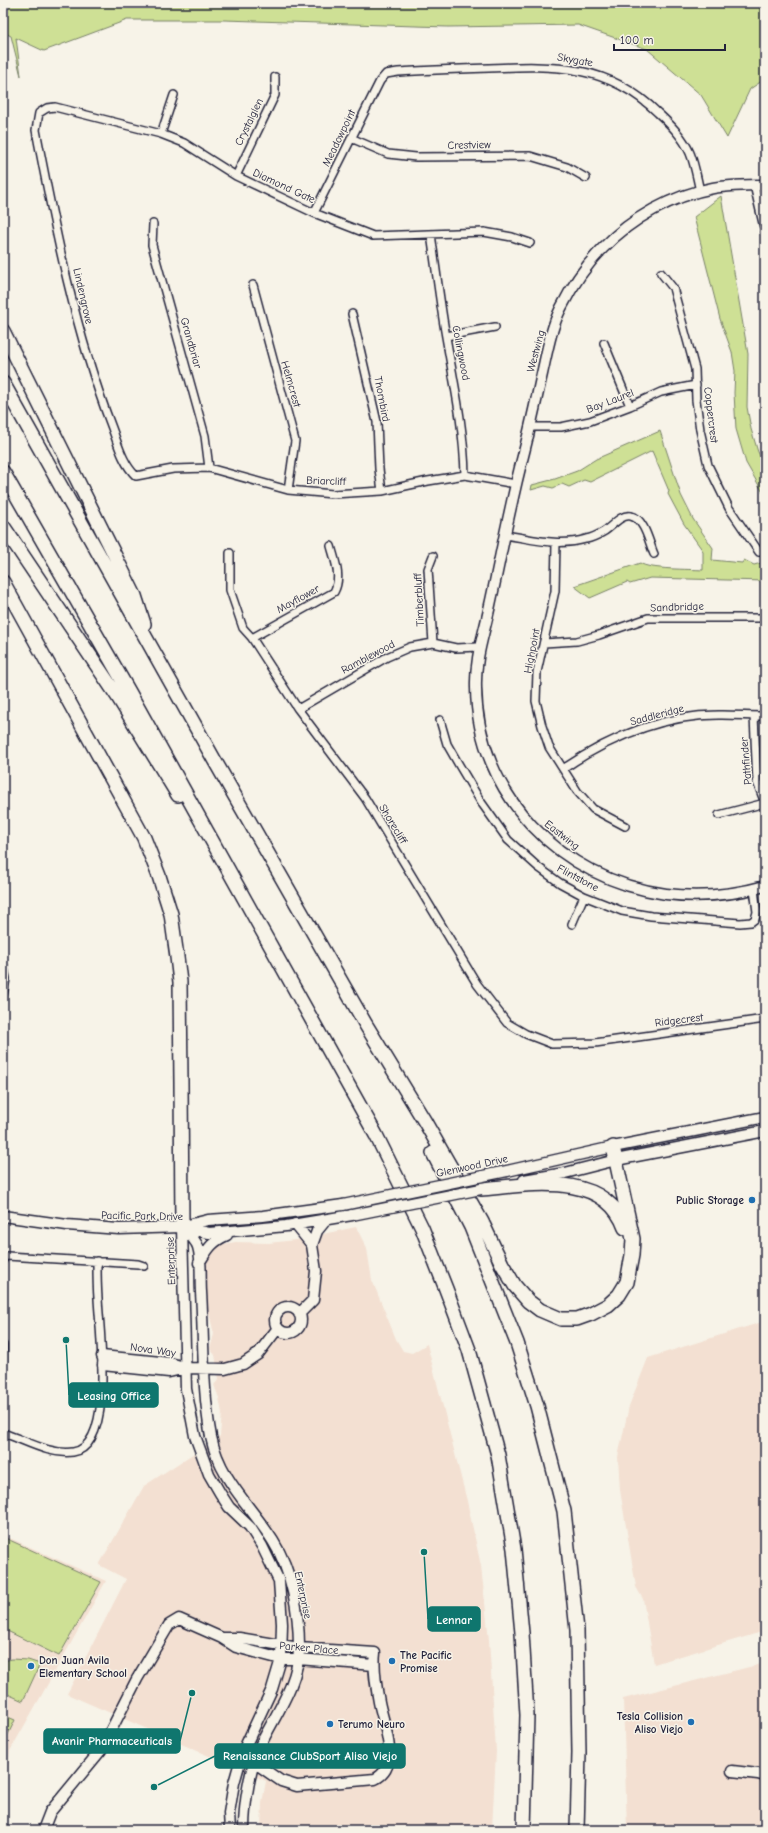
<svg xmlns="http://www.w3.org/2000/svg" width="768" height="1833" font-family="'Comic Neue',sans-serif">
	<rect width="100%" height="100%" fill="#f7f3e8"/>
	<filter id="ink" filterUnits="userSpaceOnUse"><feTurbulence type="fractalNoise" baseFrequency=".025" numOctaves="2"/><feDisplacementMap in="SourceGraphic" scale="8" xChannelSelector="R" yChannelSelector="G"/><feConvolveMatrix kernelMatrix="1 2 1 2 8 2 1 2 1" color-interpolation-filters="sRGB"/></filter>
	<g filter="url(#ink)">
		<path fill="#f3e0d2" d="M356 1227 367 1249 372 1280 396 1339 403 1351 412 1353 427 1344 467 1501 481 1566 489 1640 496 1751 492 1830H261L262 1803 266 1781 67 1694 126 1579 99 1565 144 1486 220 1436 222 1413 219 1398 214 1385 219 1379 215 1355 210 1349 214 1334 208 1309 204 1266 210 1253 223 1244 236 1242 269 1243 295 1240Z
			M765 1321V1631L654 1664 643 1599 636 1587 620 1490 618 1457 629 1406 648 1358Z
			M3 1535 106 1581 10 1751 3 1804Z
			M765 1663V1830H627L623 1699Z"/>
		<path fill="#cee095" stroke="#788168" d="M3 3H765V79L750 89 727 138 701 95 647 49 578 25 448 27 224 20H127L44 51 16 38 21 76 11 36 3 32Z
			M721 196 748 354 747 407 751 429 758 452 765 464V496L746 463 736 429 734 393 735 371 732 352 720 319 694 217Z
			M660 431 681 495 693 519 713 548 712 560 742 563 744 560 754 565 765 562V581L650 578 630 584 627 582 590 598 574 586 640 563C649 570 690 569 703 570V551L684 524 668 494 669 491 652 451 590 482 584 480 569 487 562 484 553 488 545 486 531 490 532 485 555 479 577 471 596 459Z
			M3 1537 101 1582 59 1656 3 1629Z
			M12 1659 28 1660 40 1664 23 1701 3 1692V1661Z
			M3 1715 15 1720 3 1745Z"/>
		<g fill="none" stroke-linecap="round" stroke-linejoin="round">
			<g stroke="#22223b" stroke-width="10">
				<path id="street" d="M161 134 174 95
					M351 138 388 154 416 157 530 156 567 167 586 178
					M236 176 275 95V77
					M754 185 765 232
					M314 213 380 81 386 74 398 72C429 70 459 69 489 68 555 65 608 64 658 113 671 125 683 137 690 153 695 165 697 179 700 191
					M153 224 152 245 205 436 209 468
					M431 234C436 269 440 303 446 337 454 383 464 428 465 475
					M661 273 673 288 695 369 696 400 700 430 708 465 729 508 759 552
					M253 285 295 441 288 490
					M352 314 377 422 379 469 382 491
					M446 336 495 327
					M604 343 630 406
					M530 427H561L590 421 630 406 661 392 696 385
					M516 484 465 475 428 481 382 491 333 494 288 490 209 468 173 469 136 476C123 464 118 444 112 428 75 332 55 230 36 130L39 113 47 108 55 107 161 134 184 143 236 176 314 213 373 236 484 232 512 237 530 243
					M505 535C533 539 558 547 586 539 592 538 598 535 603 532 612 527 620 514 631 516 645 519 649 543 654 554
					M556 543 555 591 537 672 536 701 542 726 549 747 577 791 593 809 625 826
					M230 553V590L243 628 252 638 298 709 365 798 477 984 507 1023 526 1034 552 1044 595 1043 765 1019
					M252 638 334 592C342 577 335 561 331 546
					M433 643 428 569 433 556
					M544 643 577 641 599 635 648 618H765
					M298 709 387 657 410 647 433 643 456 648 479 647
					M754 716 757 782 765 803
					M440 720 447 744 459 765 481 802 508 840 538 867 560 883 584 896 622 911 651 916 740 923 751 922 755 919 757 912 754 889
					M563 769C610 737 664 714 722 715 737 715 751 716 765 716
					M719 815 765 803
					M572 924 584 896
					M3 963 6 979 3 996
					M3 1260 4 1257 7 1256 138 1264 144 1266
					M3 1345V1365
					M3 1433C25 1440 49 1455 73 1452 116 1446 99 1327 98 1298 97 1286 97 1274 97 1261"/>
			</g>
			<g stroke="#22223b" stroke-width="13">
				<path id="secondary" d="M765 185C747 185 730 185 713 188 671 196 632 218 603 248 586 265 572 286 561 308 551 328 547 352 542 374 536 401 530 429 523 456 510 505 501 555 490 605 484 635 475 656 476 688 477 794 561 880 666 894 699 898 733 895 765 886
					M507 1171 613 1147 765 1117
					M524 1180 565 1173 616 1160 765 1131
					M3 1216 67 1225 119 1229 182 1227 209 1233 286 1226 352 1215
					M295 1224 312 1245 316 1271 313 1300 299 1314
					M184 1226 208 1220 263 1216 343 1205
					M182 1227C187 1232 196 1240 198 1247 202 1259 200 1279 201 1292 204 1340 202 1389 211 1437 220 1480 251 1506 273 1541 292 1571 299 1612 299 1647 299 1682 277 1712 262 1742 250 1766 244 1803 244 1830
					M182 1227 186 1389 195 1436 209 1474 220 1493 229 1507 250 1527 262 1546 279 1581 282 1624 281 1659 272 1689 243 1751 234 1783 229 1813 230 1830
					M312 1245 317 1231 326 1220
					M199 1263C208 1249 211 1242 227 1235
					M275 1320a13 13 0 1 1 26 0a13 13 0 1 1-26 0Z
					M102 1356 170 1363 187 1368 225 1369 243 1364 258 1354 278 1328
					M103 1365 169 1372 186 1368
					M223 1638H239L299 1648 375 1653C373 1669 376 1686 379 1702 383 1724 402 1766 375 1779L297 1786 281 1781 255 1763
					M732 1771 758 1774 765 1776
					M43 1830 50 1812 101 1750 137 1679 169 1625 179 1619 222 1638 236 1647 281 1659H298L374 1665"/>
			</g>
			<g stroke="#22223b" stroke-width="16">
				<path id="highway" d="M3 331 135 596 144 624
					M3 383 216 763 366 1025 425 1122 482 1222 502 1264 515 1286 528 1301 540 1310 561 1319H577L591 1314 608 1305 619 1295 627 1282 632 1255 633 1239 613 1147
					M3 472 128 690 376 1135 422 1228 446 1289 469 1350 498 1455 514 1549 522 1633 527 1715 524 1830
					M3 526 118 697 178 795
					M3 582 144 838 159 876 171 914 177 957 180 982 181 1082 182 1227
					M433 1153 471 1227 517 1343 537 1406 564 1511 577 1630 579 1753 577 1830
					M481 1189C529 1185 605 1170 625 1228"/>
			</g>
			<use href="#street" stroke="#f7f3e8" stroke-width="7"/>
			<use href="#secondary" stroke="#f7f3e8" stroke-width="10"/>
			<use href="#highway" stroke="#f7f3e8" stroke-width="13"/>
			<g stroke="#22223b" stroke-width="13" stroke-linecap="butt">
				<path id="secondary-bridge" d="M343 1205 507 1171
					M352 1215 481 1189"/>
			</g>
			<use href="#secondary-bridge" stroke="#f7f3e8" stroke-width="10"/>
		</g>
	</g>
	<g fill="#1f6fb2" stroke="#f7f3e8" stroke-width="1.5">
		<circle cx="752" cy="1200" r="4"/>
		<circle cx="392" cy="1661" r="4"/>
		<circle cx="31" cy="1666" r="4"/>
		<circle cx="691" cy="1722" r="4"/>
		<circle cx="330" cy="1724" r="4"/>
	</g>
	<g text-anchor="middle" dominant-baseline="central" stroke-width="3" stroke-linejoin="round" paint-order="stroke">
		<g font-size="11" fill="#22223b" stroke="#f7f3e8">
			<text transform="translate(575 60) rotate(10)">Skygate</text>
			<text transform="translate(249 122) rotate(-64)">Crystalglen</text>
			<text transform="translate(339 138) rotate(-64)">Meadowpoint</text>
			<text transform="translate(469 145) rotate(-1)">Crestview</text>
			<text transform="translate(284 186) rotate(25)">Diamond Gate</text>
			<text transform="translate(83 296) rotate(77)">Lindengrove</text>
			<text transform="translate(191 343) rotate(74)">Grandbriar</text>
			<text transform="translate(536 351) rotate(-75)">Westwing</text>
			<text transform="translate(461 353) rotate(79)">Collingwood</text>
			<text transform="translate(291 384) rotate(74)">Helmcrest</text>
			<text transform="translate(382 399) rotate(79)">Thornbird</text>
			<text transform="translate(610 401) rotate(-21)">Bay Laurel</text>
			<text transform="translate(711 415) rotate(83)">Coppercrest</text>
			<text transform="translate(326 481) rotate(2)">Briarcliff</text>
			<text transform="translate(298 599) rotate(-29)">Mayflower</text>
			<text transform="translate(419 600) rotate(-93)">Timberbluff</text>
			<text transform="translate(677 607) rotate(-2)">Sandbridge</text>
			<text transform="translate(532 651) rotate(-79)">Highpoint</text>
			<text transform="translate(368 657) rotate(-28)">Ramblewood</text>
			<text transform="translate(657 715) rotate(-15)">Saddleridge</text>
			<text transform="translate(746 761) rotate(-95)">Pathfinder</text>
			<text transform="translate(393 824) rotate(59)">Shorecliff</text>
			<text transform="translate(562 835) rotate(38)">Eastwing</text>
			<text transform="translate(578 878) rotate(28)">Flintstone</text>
			<text transform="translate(679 1020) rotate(-7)">Ridgecrest</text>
			<text transform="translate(472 1166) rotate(-12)">Glenwood Drive</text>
			<text transform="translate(142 1216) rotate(1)">Pacific Park Drive</text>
			<text transform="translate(171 1261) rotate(-92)">Enterprise</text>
			<text transform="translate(153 1350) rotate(8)">Nova Way</text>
			<text transform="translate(303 1595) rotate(78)">Enterprise</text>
			<text transform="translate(309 1648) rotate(5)">Parker Place</text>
		</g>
		<g font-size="11" font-weight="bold" fill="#22223b" stroke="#f7f3e8" text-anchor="start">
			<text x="744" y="1200" text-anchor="end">Public Storage</text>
			<text x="400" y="1655">The Pacific<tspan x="400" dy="13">Promise</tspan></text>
			<text x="39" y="1660">Don Juan Avila<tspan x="39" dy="13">Elementary School</tspan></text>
			<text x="683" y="1716" text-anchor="end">Tesla Collision<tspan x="683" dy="13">Aliso Viejo</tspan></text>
			<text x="338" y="1724">Terumo Neuro</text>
		</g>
	</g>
	<path fill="none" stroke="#0f766e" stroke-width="1.5" d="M66 1340L69 1395M424 1552L428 1619M192 1693L180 1741M154 1787L215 1756"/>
	<g fill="#0f766e" stroke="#f7f3e8" stroke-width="1.5">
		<circle cx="66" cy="1340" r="4"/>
		<circle cx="424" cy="1552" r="4"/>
		<circle cx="192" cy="1693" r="4"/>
		<circle cx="154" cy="1787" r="4"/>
	</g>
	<g fill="#0f766e" stroke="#0f766e" stroke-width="1.5">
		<rect x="69" y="1383" width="89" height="24" rx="4"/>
		<rect x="428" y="1607" width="52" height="24" rx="4"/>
		<rect x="44" y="1729" width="136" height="24" rx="4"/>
		<rect x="215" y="1744" width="190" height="24" rx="4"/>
	</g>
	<g font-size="12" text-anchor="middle" font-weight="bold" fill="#fff">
		<text x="114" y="1400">Leasing Office</text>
		<text x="454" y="1624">Lennar</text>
		<text x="112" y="1745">Avanir Pharmaceuticals</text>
		<text x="310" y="1760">Renaissance ClubSport Aliso Viejo</text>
	</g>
	<rect width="768" height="1833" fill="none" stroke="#f7f3e8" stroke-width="16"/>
	<rect x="8" y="8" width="752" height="1817" fill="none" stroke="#22223b" stroke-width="1.5" filter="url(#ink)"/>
	<path d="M614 44v6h111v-6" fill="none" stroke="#22223b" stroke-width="2"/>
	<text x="620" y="44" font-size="12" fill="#22223b" stroke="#f7f3e8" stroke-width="3" paint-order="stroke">100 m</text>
</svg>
